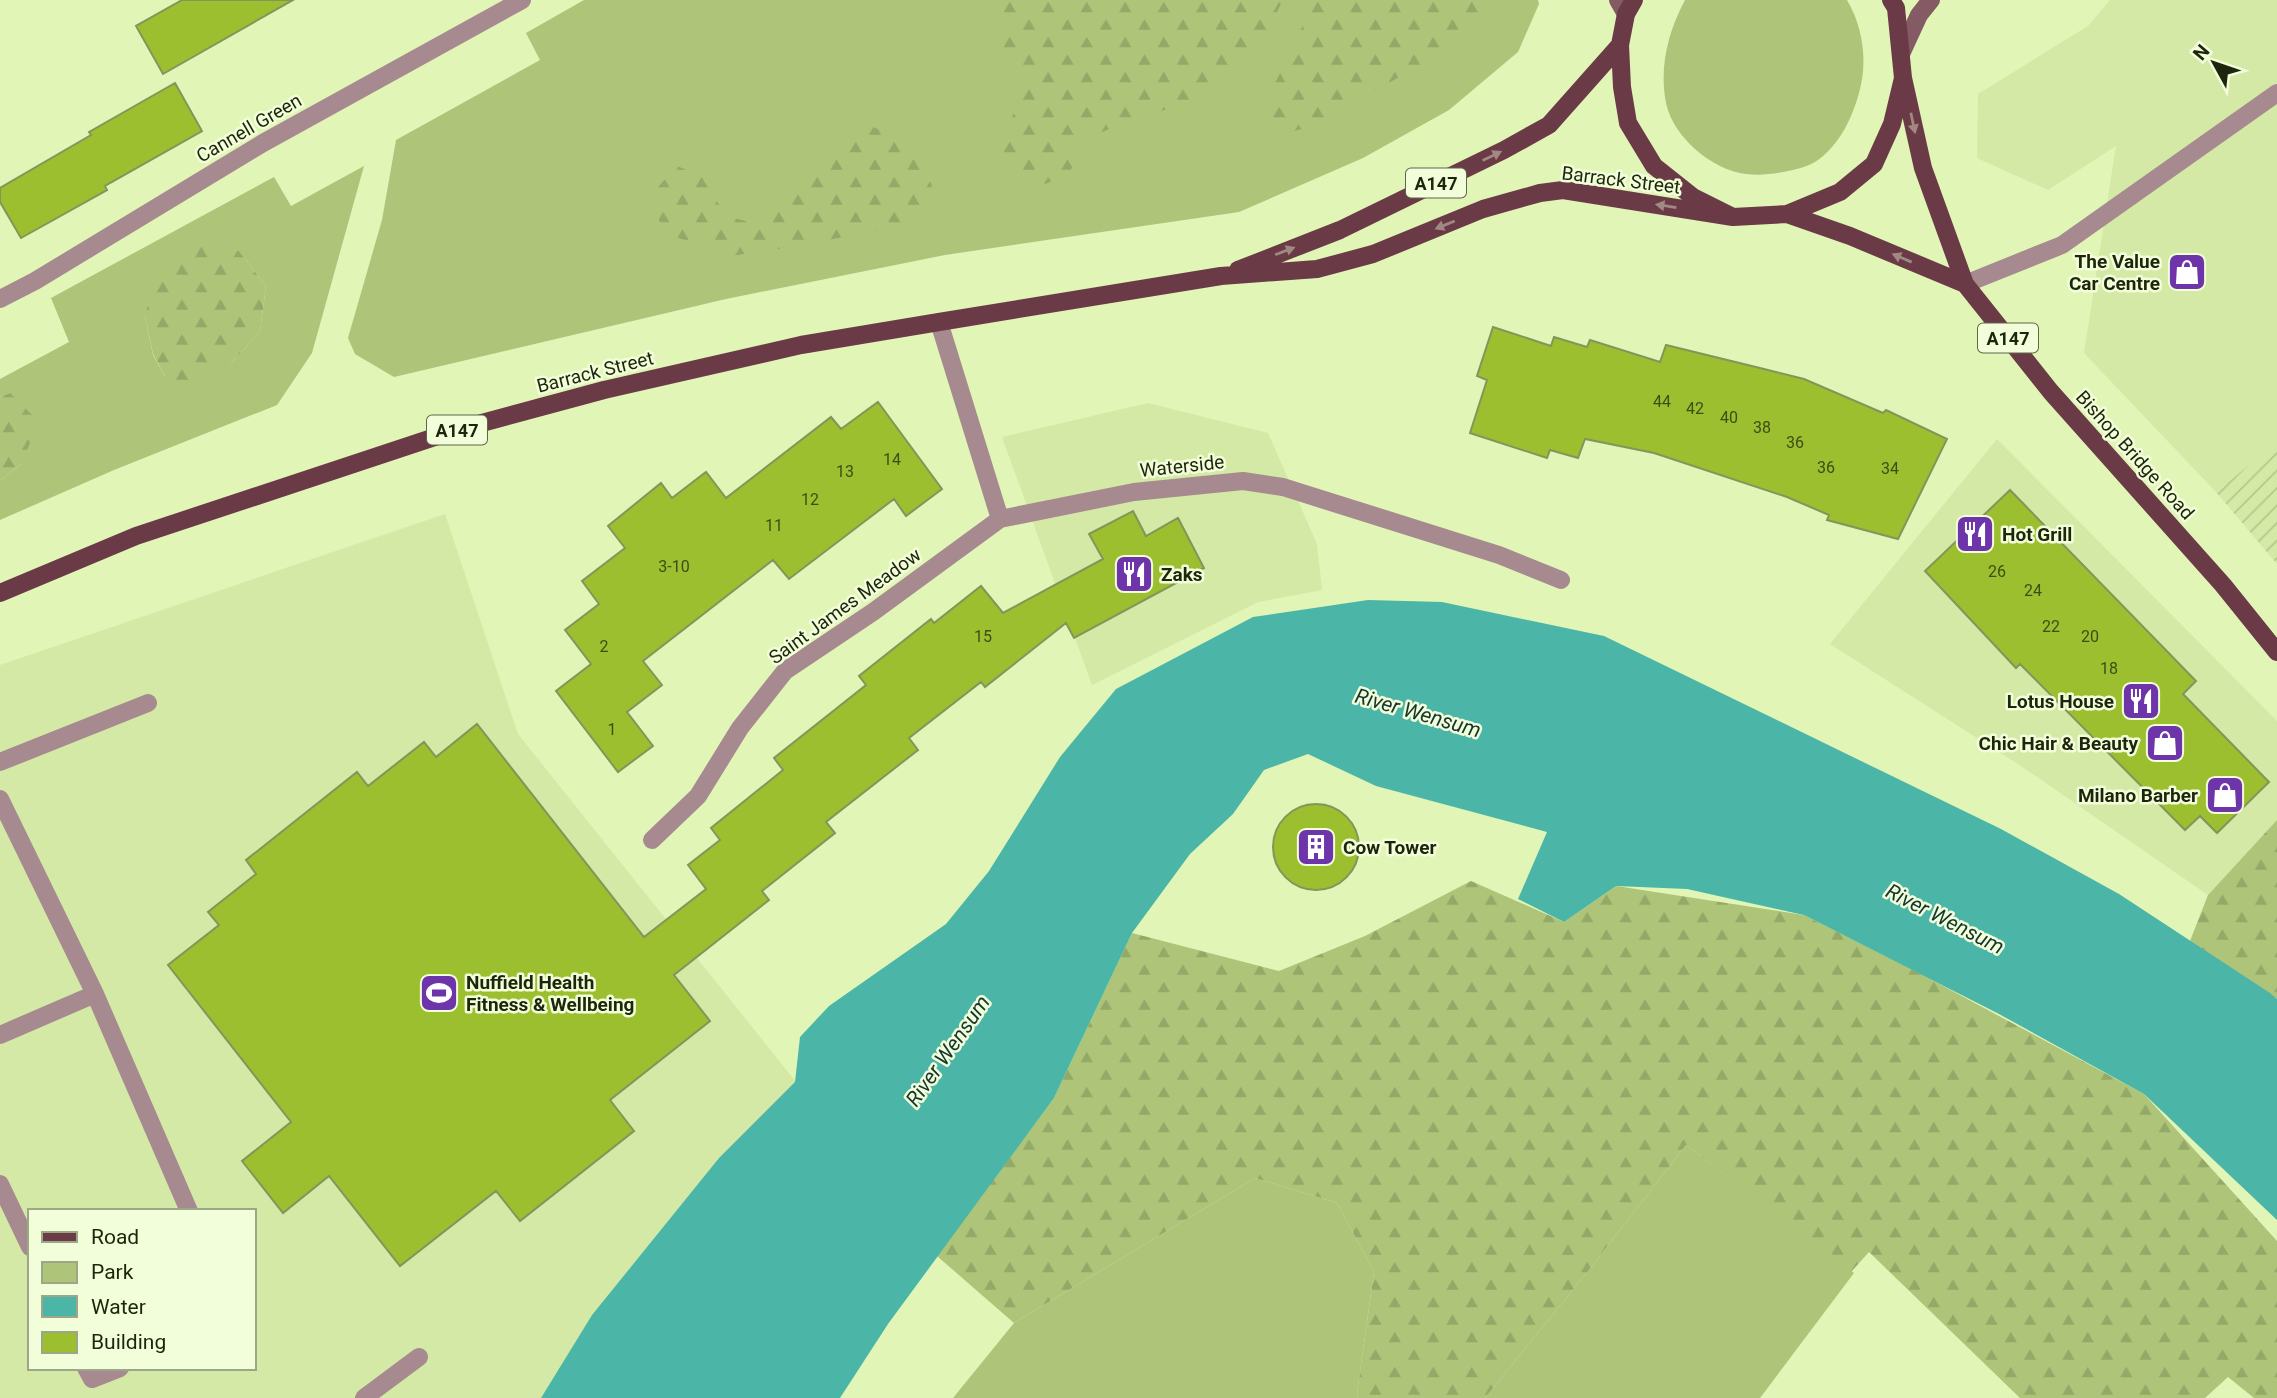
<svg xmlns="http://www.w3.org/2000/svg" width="2277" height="1398" font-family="Roboto,sans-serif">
	<defs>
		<pattern id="industrial-furrows" width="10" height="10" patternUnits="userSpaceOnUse" patternTransform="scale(1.75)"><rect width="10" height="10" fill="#d3e9a5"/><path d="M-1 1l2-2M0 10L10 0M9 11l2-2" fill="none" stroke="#b5c88d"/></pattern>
		<pattern id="forest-firs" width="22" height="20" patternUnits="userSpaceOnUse" patternTransform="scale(1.75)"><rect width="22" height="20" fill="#adc479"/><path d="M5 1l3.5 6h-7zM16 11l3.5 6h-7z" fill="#94a867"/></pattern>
	</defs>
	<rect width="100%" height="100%" fill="#e0f5b6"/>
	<path fill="#d3e9a5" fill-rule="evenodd" d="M2110 0H2277V442L2216 492 2084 353 2116 146 2048 190 1977 158 1978 94 2088 26Z
		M1148 403 1268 433 1317 544 1322 590 1258 602 1092 685 1002 437Z
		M1997 439 2277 721V820L2208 895 2024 768 1830 644Z
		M445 514 518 734 796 1082 719 1158 592 1315 541 1398H0V665ZM30 1211H254V1368H30Z"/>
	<path fill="url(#industrial-furrows)" d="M2277 442V564L2216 492Z"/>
	<path fill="#adc479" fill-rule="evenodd" d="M584 0H1538L1539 4 1518 52 1449 110 1363 158 1239 212 945 255 726 299 394 377 355 354 348 338 382 220 396 140 540 60 526 33Z
		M1685 0H1847C1863 27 1868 62 1859 93 1852 118 1840 144 1818 160 1810 166 1798 169 1788 171 1774 174 1760 176 1746 174 1712 170 1673 137 1666 103 1659 67 1668 32 1685 0Z
		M364 166 312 353 277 405 114 470 0 520V481L21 464 10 393 0 397V379L69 342 51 298 274 177 291 206ZM239 251 266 286 260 332 231 363 166 378 153 355 145 316Z
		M1686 1145 1854 1273 1760 1398H1485L1585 1275Z
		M1255 1178 1337 1203 1374 1272 1357 1393 1358 1398H953L1014 1323Z"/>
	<path fill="url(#forest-firs)" d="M1007 0H1283L1264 38 1210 101 1144 114 1088 138 1068 175 1027 191 996 163 1021 92 1005 57 998 14Z
		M1315 0H1494V12L1469 36 1401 76 1309 127 1271 137 1269 96Z
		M873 127 915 145 932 186 912 223 798 246 731 256 664 233 650 196 677 166 701 176 726 216 757 224 775 206 779 193 819 155Z
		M200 239 239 251 266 286 260 332 231 363 181 385 166 378 153 354 145 316 157 269Z
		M10 393 39 422 21 464 0 481V397Z
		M2277 820V999L2190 941 2208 895Z
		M1471 881 1564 922 1616 886 1804 915 1919 973 2144 1094 2277 1241V1398H2254L2228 1377 2205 1398H2020L1869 1252 1851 1272 1686 1145 1585 1275 1485 1398H1358L1357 1393 1374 1272 1337 1203 1255 1178 1014 1323 937 1256 1054 1098 1132 933 1279 971 1365 936Z"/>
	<path fill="#4bb6a7" d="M1368 600 1442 602 1604 636 2001 829 2119 894 2270 993 2277 999V1220L2144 1094 1999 1014 1804 915 1687 889 1616 886 1564 922 1518 899 1547 832 1376 786 1308 754 1264 770 1233 814 1190 854 1132 933 1054 1098 888 1324 840 1398H541L592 1315 719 1158 795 1082 800 1037 829 1006 946 924 989 871 1060 757 1116 689 1253 617Z"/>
	<path fill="#9cbf2f" stroke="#83955b" stroke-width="2" d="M182 0H293L163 74 136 26Z
		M175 83 202 131 105 186 107 190 21 238 0 202V188L91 135 89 132Z
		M1493 327 1551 346 1554 337 1587 347 1590 340 1660 362 1666 345 1764 369 1804 379 1883 413 1886 410 1947 439 1898 539 1827 520 1829 515 1787 497 1654 453 1585 439 1578 458 1550 450 1547 458 1470 433 1487 380 1477 376Z
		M878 402 942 489 906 516 894 499 789 579 773 560 643 661 662 685 627 712 653 746 618 772 556 691 591 664 565 630 599 604 582 581 625 548 608 526 661 483 672 498 706 472 726 498 831 417 841 429Z
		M2010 490 2196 681 2183 694 2269 782 2217 833 2200 816 2185 830 2020 664 2016 668 1925 571Z
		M1133 511 1146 536 1178 518 1204 568 1074 638 1066 623 985 687 981 682 909 738 918 750 826 822 835 833 762 891 769 900 674 975 710 1021 610 1100 634 1131 520 1221 496 1191 400 1266 329 1176 283 1213 242 1161 291 1122 168 965 219 925 208 912 256 874 246 860 357 772 368 786 424 742 436 757 477 724 644 937 706 889 688 865 720 840 711 828 783 770 774 758 866 685 859 676 931 619 934 623 981 586 1003 613 1103 559 1089 534Z
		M1273 847a43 43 0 1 1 86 0a43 43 0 1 1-86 0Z"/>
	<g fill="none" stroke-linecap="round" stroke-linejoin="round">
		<path stroke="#a78990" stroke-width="18" d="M1965 284 2062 245 2277 93
			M0 762 148 703
			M0 799 95 994 189 1211
			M0 1035 95 994
			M0 1184 30 1247
			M86 1368 92 1379 120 1368
			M364 1398 419 1357"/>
		<path stroke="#a78990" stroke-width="18" d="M0 299 35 281 263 143 522 0
			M939 322 1000 519 1134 492 1243 481 1283 487 1499 555 1561 580
			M652 840 698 796 740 728 785 671 873 612 1000 519"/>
		<path stroke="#845b65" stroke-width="18" d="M1618 0 1626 14
			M1901 54 1919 15 1931 0"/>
		<path stroke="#6b3a47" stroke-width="18" d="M1634 0 1626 14 1620 45 1622 87 1628 123 1654 166 1693 197 1733 217 1787 214 1840 192 1874 164 1892 124 1903 78 1896 8 1891 0
			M1903 78 1923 168 1965 284 2051 392 2223 585 2277 652
			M1787 214 1850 236 1965 284
			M1238 270 1340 230 1504 150 1549 125 1620 45
			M0 593 136 536 456 430 604 390 801 345 939 322 1221 276 1317 269 1373 254 1483 209 1540 193 1563 190 1733 217"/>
	</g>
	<defs><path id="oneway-solid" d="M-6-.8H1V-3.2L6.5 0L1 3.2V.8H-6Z" transform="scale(1.75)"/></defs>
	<g fill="#a18881">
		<use href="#oneway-solid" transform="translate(1913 123) rotate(78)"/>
		<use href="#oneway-solid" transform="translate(1492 156) rotate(-26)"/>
		<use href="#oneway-solid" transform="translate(1666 206) rotate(-171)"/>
		<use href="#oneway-solid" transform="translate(1445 225) rotate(158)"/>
		<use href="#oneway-solid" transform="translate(1285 251) rotate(-21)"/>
		<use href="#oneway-solid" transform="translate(1902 258) rotate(-157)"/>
	</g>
	<defs>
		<g id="shop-square" transform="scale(2.0125)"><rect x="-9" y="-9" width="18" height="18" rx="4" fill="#6e34aa" stroke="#f2fed9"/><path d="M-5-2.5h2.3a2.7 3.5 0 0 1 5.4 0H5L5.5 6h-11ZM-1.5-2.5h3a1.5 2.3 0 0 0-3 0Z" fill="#fff"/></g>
		<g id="restaurant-square" transform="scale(2.0125)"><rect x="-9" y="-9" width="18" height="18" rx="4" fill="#6e34aa" stroke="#f2fed9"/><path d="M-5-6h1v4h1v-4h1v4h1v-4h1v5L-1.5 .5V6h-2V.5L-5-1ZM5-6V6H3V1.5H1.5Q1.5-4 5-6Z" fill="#fff"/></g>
		<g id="building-square" transform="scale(2.0125)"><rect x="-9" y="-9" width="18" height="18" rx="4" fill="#6e34aa" stroke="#f2fed9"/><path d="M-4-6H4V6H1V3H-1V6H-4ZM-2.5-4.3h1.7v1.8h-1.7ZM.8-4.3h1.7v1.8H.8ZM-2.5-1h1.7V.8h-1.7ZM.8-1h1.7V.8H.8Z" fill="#fff"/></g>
		<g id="stadium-square" transform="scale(2.0125)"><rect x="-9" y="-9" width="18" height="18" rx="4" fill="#6e34aa" stroke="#f2fed9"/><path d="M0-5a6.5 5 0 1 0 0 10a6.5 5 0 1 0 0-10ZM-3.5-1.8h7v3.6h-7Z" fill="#fff"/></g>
	</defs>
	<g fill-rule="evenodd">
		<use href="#shop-square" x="2187" y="272"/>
		<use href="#restaurant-square" x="1975" y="534"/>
		<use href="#restaurant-square" x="1134" y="574"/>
		<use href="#restaurant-square" x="2141" y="701"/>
		<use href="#shop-square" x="2165" y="743"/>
		<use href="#shop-square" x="2225" y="795"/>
		<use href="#building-square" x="1316" y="847"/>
		<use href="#stadium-square" x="439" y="993"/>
	</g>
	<g text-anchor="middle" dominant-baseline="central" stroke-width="5" stroke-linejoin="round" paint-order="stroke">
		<g font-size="16" fill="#3e4c16">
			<text x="1662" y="401">44</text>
			<text x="1695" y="408">42</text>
			<text x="1729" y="417">40</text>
			<text x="1762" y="427">38</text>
			<text x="1795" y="442">36</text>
			<text x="892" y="459">14</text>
			<text x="1826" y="467">36</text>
			<text x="1890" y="468">34</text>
			<text x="845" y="471">13</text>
			<text x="810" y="499">12</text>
			<text x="774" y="525">11</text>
			<text x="674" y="566">3-10</text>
			<text x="1997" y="571">26</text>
			<text x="2033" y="590">24</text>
			<text x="2051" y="626">22</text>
			<text x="983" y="636">15</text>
			<text x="2090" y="636">20</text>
			<text x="604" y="646">2</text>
			<text x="2109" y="668">18</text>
			<text x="612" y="729">1</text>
		</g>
		<g fill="#f2fed9" stroke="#5e664a" stroke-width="2">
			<rect x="1406" y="168.5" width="60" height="29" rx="5"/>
			<rect x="1978" y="323.5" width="60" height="29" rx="5"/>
			<rect x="427" y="415.5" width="60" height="29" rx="5"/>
		</g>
		<g font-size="18" font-weight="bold" fill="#1e250d">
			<text x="1436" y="183">A147</text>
			<text x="2008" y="338">A147</text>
			<text x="457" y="430">A147</text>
		</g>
		<g font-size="19" fill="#1e250d" stroke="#f2fed9">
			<text transform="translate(249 128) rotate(-30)">Cannell Green</text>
			<text transform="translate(1621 180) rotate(7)">Barrack Street</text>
			<text transform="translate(595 372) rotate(-14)">Barrack Street</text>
			<text transform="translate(2135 455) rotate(48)">Bishop Bridge Road</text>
			<text transform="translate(1182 466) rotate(-6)">Waterside</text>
			<text transform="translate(845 606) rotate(-36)">Saint James Meadow</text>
		</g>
		<g font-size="19" font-weight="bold" fill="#1e250d" stroke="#f2fed9" text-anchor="end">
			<text x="2160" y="261">The Value<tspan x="2160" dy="22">Car Centre</tspan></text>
			<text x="2002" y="534" text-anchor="start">Hot Grill</text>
			<text x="1161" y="574" text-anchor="start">Zaks</text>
			<text x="2114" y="701">Lotus House</text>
			<text x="2138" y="743">Chic Hair &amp; Beauty</text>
			<text x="2198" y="795">Milano Barber</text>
			<text x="1343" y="847" text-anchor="start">Cow Tower</text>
			<text x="466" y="982" text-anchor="start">Nuffield Health<tspan x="466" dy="22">Fitness &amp; Wellbeing</tspan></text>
		</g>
		<g font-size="21" font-style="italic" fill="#143530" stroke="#f2fed9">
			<text transform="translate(1418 713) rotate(16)">River Wensum</text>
			<text transform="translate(1945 919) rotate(27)">River Wensum</text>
			<text transform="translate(948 1051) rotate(-55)">River Wensum</text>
		</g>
	</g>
	<rect x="28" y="1209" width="228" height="161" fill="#f2fed9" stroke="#9da787" stroke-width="2"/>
	<rect x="42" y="1232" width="35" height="10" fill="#6b3a47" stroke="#9da787" stroke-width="2"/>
	<text x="91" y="1244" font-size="21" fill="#1e250d">Road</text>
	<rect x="42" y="1262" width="35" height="21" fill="#adc479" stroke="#9da787" stroke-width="2"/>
	<text x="91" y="1279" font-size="21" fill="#1e250d">Park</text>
	<rect x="42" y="1296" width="35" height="21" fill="#4bb6a7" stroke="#9da787" stroke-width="2"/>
	<text x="91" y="1314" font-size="21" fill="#1e250d">Water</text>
	<rect x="42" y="1332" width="35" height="21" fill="#9cbf2f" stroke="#9da787" stroke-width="2"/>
	<text x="91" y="1349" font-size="21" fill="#1e250d">Building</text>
	<g transform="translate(2214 63) rotate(310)" stroke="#f2fed9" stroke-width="5" paint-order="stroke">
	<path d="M0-5L12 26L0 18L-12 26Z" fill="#1e250d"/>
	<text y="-10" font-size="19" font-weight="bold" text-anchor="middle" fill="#1e250d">N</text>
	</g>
</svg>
